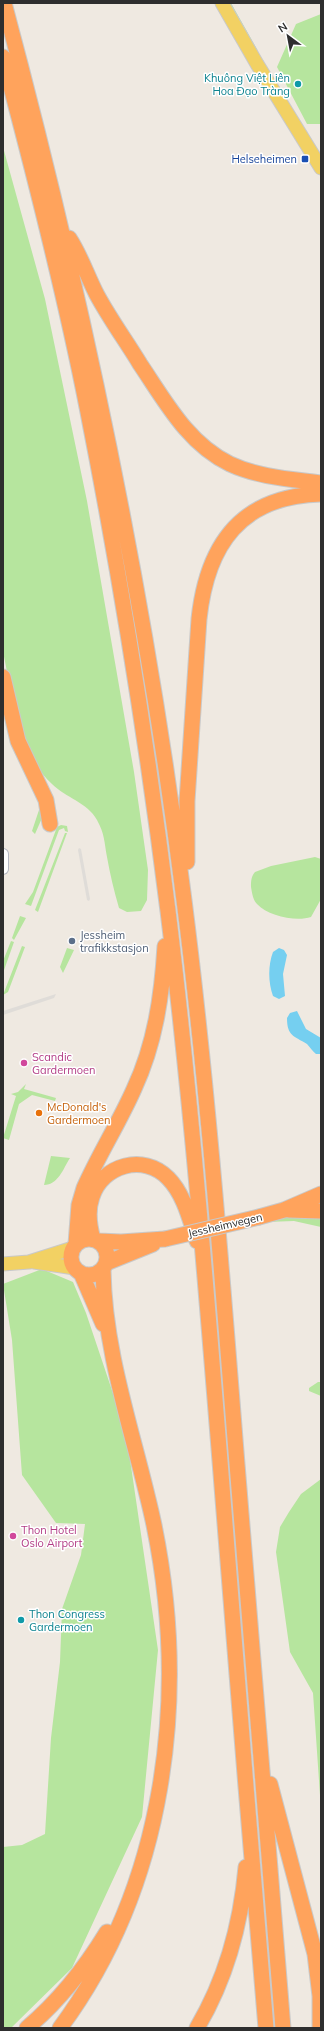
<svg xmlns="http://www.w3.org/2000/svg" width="324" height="2031" font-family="Mulish,sans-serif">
	<rect width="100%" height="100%" fill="#efe9e1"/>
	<path fill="#b6e59e" d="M227 3H231L258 51 249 40Z
		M321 14V124H307L277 67 296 24Z
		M3 147 45 299 87 501 134 772 148 870 147 900 141 911 127 912 119 908C114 891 110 874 107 857 104 841 105 835 97 820 87 802 66 798 52 784 17 752 13 697 3 652Z
		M41 804 42 818 35 834 32 831Z
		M61 825 67 826 68 832 65 831 64 828 59 830 31 906 25 904 33 892 57 827Z
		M65 833H67L38 912 35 910Z
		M315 857 321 859V899L311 917C296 922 268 916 257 904 253 900 252 893 251 887 251 881 251 877 255 872L271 866Z
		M20 916 26 918 14 940 12 938Z
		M11 941 14 942 3 973V961Z
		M22 946 25 947 8 992 3 995Z
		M67 948 74 950 63 973 60 967Z
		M26 1084 24 1089 56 1098 55 1101 32 1095 19 1104 9 1140 3 1138 16 1096 11 1094 18 1092Z
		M51 1156 70 1158C63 1169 58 1185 44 1185Z
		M297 1215 321 1216V1227L294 1221 266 1222Z
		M42 1269 73 1282 86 1313 126 1432 158 1650 142 1817 72 1968 11 2028H3V1847L22 1845 45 1834 51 1738 60 1662 62 1609 81 1555 85 1524 56 1523 22 1475 12 1340 3 1284Z
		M318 1382H321V1396L309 1391V1388Z
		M321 1479V1810L313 1693 290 1652 276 1552 280 1527 289 1512 301 1494Z"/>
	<path fill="#dfdcd8" d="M79 848 81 849 90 899 89 901 87 900 78 850Z
		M56 994 54 998 3 1015V1011Z"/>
	<path fill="#75cff0" d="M279 948 284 950 287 955 283 974 285 996 279 999 273 996C268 982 268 965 273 952Z
		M297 1011 306 1029 321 1038V1054H316C312 1051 310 1047 307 1044 294 1036 287 1036 287 1018L290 1013Z"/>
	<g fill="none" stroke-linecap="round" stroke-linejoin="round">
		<g stroke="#b4b7c1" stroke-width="12">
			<path id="minor" d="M3 854V869"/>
		</g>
		<g stroke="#c9c9c9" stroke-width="15">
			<path id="major" d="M222 3 257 64 321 168
				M34 1262 75 1268
				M3 1264 29 1262 73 1248"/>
		</g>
		<g stroke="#c9c9c9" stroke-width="17">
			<path id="highway" d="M4 3C83 298 146 597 184 900 208 1088 222 1276 237 1464 252 1652 268 1840 283 2028
				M3 57C34 173 64 290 87 407 120 574 147 743 168 911 194 1123 210 1336 227 1549 240 1709 252 1868 266 2028
				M69 238C81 256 87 276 97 295 110 319 126 341 140 364 165 401 188 444 230 464 258 477 290 479 321 483
				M3 677 18 741 46 800 50 824
				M187 862V801L199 619C207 544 241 496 321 494
				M289 1210 321 1211
				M259 1217 284 1210 321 1194
				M71 1257a18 18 0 1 1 36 0a18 18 0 1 1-36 0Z
				M93 1239C89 1225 87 1211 92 1197 102 1165 144 1153 168 1178 184 1194 190 1220 197 1241
				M99 1241 121 1242 165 1239
				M76 1244 79 1205 84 1188C99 1154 119 1123 134 1089 155 1044 162 996 165 946
				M106 1263 153 1244
				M81 1273 103 1324
				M270 1784 315 1954 320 1996V2028
				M27 2028C59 2001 85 1968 107 1932
				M60 2028C166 1885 189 1697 154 1525 136 1440 104 1356 103 1269
				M197 2028C226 1979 241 1924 246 1867"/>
		</g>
		<use href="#minor" stroke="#fff" stroke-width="10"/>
		<use href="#major" stroke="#f2d163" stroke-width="13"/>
		<use href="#highway" stroke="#ffa35c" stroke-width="15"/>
		<g stroke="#c9c9c9" stroke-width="17" stroke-linecap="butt">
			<path id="highway-bridge" d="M165 1239 259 1217"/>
		</g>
		<use href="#highway-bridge" stroke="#ffa35c" stroke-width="15"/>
	</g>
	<g fill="#0f9aa8" stroke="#fff" stroke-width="1.5">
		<circle cx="298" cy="84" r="4"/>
		<circle cx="21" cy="1620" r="4"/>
	</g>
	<rect fill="#1a4fb4" stroke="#fff" stroke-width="1.5" x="301" y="155" width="8" height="8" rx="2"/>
	<circle fill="#5c6f8a" stroke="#fff" stroke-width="1.5" cx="72" cy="941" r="4"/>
	<g fill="#d1479c" stroke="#fff" stroke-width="1.5">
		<circle cx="24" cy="1063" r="4"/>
		<circle cx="13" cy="1536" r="4"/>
	</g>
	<circle fill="#e8710a" stroke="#fff" stroke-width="1.5" cx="39" cy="1113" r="4"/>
	<g text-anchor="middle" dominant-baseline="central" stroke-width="3" stroke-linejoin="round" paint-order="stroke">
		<g font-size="11" fill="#0d838f" stroke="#fff" text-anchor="end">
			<text x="290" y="78">Khuông Việt Liên<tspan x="290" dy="13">Hoa Đạo Tràng</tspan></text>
			<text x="29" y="1614" text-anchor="start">Thon Congress<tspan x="29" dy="13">Gardermoen</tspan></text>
		</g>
		<g font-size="11" fill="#164399" stroke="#fff" text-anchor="end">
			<text x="297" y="159">Helseheimen</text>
		</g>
		<g font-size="11" fill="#4e5e75" stroke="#fff" text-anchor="start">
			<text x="80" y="935">Jessheim<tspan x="80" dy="13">trafikkstasjon</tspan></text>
		</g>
		<g font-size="11" fill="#b23c85" stroke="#fff" text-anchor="start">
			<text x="32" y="1057">Scandic<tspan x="32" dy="13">Gardermoen</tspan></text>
			<text x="21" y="1530">Thon Hotel<tspan x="21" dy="13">Oslo Airport</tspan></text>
		</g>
		<g font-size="11" fill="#c56008" stroke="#fff" text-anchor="start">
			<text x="47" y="1107">McDonald's<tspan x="47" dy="13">Gardermoen</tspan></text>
		</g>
		<g font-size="11" fill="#2e2e2e" stroke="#fff">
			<text transform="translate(225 1225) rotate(-13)">Jessheimvegen</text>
		</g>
	</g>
	<rect width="324" height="2031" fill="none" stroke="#2e2e2e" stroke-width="8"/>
	<g transform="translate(288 36) rotate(328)" stroke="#ffffff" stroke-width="3" paint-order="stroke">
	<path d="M0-3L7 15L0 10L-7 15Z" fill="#2e2e2e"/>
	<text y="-6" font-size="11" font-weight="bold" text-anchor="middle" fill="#2e2e2e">N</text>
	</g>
</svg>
